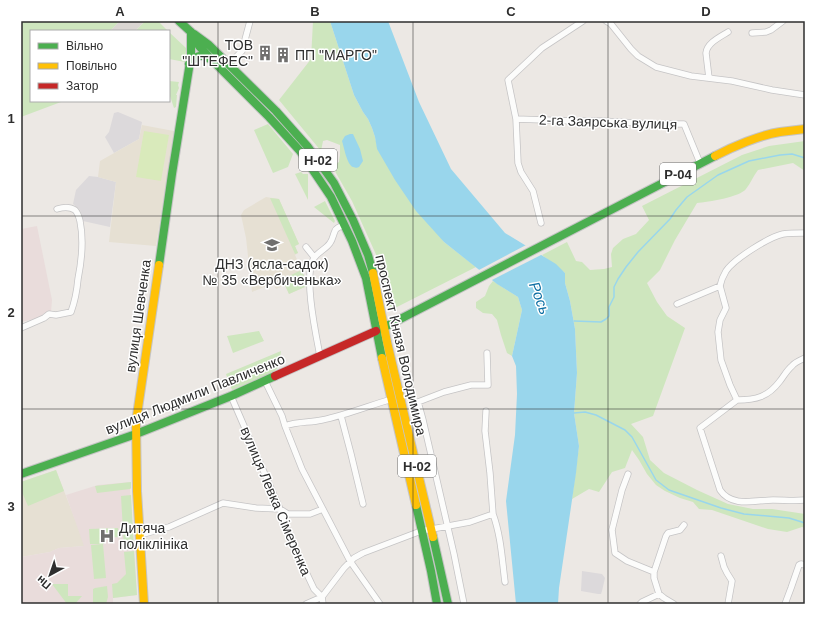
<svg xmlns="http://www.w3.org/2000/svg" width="826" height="625" font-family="Helvetica,sans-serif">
	<rect width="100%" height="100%" fill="#ece8e4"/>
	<path fill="#dcd9db" d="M118 112 142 122 139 139 114 153 105 137 109 132 114 113Z
		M89 176 98 177 116 182 110 227 83 221 80 210 73 204 76 190Z
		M582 571 602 574 605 578 602 591 601 594H598L581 591Z"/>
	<path fill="#e6e0d3" d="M142 125 174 131 156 246 109 242 116 182 98 177 100 161 139 139Z
		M266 197 279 199 299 244 295 246 298 253 295 255 302 270 307 286 289 294 285 285 276 289 273 283 252 292 246 238 241 215 244 210Z
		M56 470 78 527 85 546 59 548 50 552 21 557V482Z"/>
	<path fill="#e9dcdb" d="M37 226 52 300 51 312 43 317 21 322V229Z
		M131 482V488L130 489 137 595 113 598V604H21V557L50 552 59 548 84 546 66 495 98 485Z"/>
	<path fill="#cee6be" d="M21 21H120L110 31H31V101L61 102 21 117Z
		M145 21H158L168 31H135Z
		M313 21H330L354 95 363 112 368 119 372 128 375 137 378 150 444 242 476 267 391 310 387 300 383 270 352 201 332 166 339 162 340 155V145L327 140 323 141 321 151 279 100 311 59Z
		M169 32 186 48V51L185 62 169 59Z
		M169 81 179 82 178 85 179 88 176 95H177L176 107 174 108 169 93Z
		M268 124 293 154 288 167 273 173 254 130Z
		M805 141V171L793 163 758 170C753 176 751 183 746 189 740 197 708 202 697 203L675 240 660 270 647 283 657 302 667 316 685 328 653 416 631 424 643 437 650 460 664 473 697 490 728 504 753 509H772L805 514V528L802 527 787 532 768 529 712 510 699 509 693 502 680 498 665 491 656 485 647 474 639 460 632 450 625 468 612 472 599 492 589 489 572 499 579 446 574 413 577 373 575 329 570 301 565 283V273L542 255 567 242 576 261 582 262 590 270 604 269 612 267 611 254 613 248 623 239 636 234 649 220 642 206 742 155 769 146Z
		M301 172 303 174H308V200L295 174Z
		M270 198 279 199 299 244 295 246 298 253 295 254Z
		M325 201 335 221 334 223 314 207Z
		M302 270 307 286 289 294 282 279Z
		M493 281 518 297 522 310 512 356 507 353 501 335 497 320 492 314 483 313 476 308V302L485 296 489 286Z
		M259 331 264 341 233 353 227 336Z
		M281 351 279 366 274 372 232 390 226 374Z
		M56 470 64 491 28 506 21 490V482Z
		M131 482V488L130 489 97 493 95 486Z
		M131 495 134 549H124L121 496Z
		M118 528 119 537 104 538V544H90L89 529Z
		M103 544 106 578 94 579 91 545Z
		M134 551 137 595 113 598 112 584 117 583 126 574 124 552Z
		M52 584H68V596H82L75 604H67Z
		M107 586 108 597 106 604H93V589L95 588Z"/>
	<path fill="#d9eabb" d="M144 131 169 135 161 181 136 177Z"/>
	<path fill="#dad6d2" d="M120 21H145L135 31H110Z"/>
	<path fill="#99d6ec" d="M330 21H388L419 102 451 169 505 233 556 264 565 273V283L570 301 575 329 577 373 574 413 579 446 576 473 559 588 558 604H516L506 501 515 435 517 394 516 366 512 356 522 310 518 297 497 284 444 242 416 211 395 180 377 149 375 137 372 128 368 119 363 112 354 95Z
		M350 134H353L360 149 363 161 359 167C357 168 356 168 353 167 347 165 344 147 342 141L345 136Z"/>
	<path fill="#ece8e4" d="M528 244 543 254 490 281 477 271Z"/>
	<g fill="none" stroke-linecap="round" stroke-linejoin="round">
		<path stroke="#99d6ec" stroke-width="1.5" d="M574 321 601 322 606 319 609 316V307L614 297V287L618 279 626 267 638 252 670 219 676 210 687 197 718 175 749 161 780 155 792 154 805 158
			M574 413 585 412 596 415 625 430 632 437 656 480 669 490 721 508 744 514 789 518 805 523"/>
		<g stroke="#c5c4c5" stroke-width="7">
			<path id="street" d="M606 21 611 24 631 49 638 56 656 67 691 76 732 81 772 90 805 95
				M752 33 766 32 771 30 783 21
				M228 65 242 51 250 21
				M709 78 706 53C707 43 720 37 728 32
				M516 119 573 121H603L654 124H684L700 163
				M541 223 533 191 521 172 518 163 516 119 508 80 542 48 583 21
				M306 247 314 257
				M720 286 726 308 720 320 718 332 721 360 730 385 737 400C756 400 768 397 780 381 784 376 787 370 792 366 795 362 801 360 805 358
				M677 304 720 286C721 281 723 276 726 271 734 259 769 237 783 234 790 233 798 233 805 233
				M21 328 44 318 49 314 56 315 71 312C75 301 77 290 78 279 82 259 84 241 80 221 79 217 78 213 75 210 69 206 63 207 57 209
				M320 356C316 335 303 275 314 258 318 252 326 249 330 243 333 239 333 235 335 231 336 228 341 226 345 225
				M265 381 282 416 285 426 302 469 350 561 380 604
				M231 396 280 509 290 538 314 589 322 597 323 604
				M737 400 700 428 720 490C732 508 756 500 773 500 784 500 794 501 805 500
				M341 416 351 454 363 504
				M285 426C298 421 309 423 322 420 346 415 368 406 392 399
				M628 474 622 490 612 530 615 553 627 561 654 572
				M493 514C501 536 502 559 505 582
				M140 535 169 527 223 503 256 508 280 509 288 514H310L323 509
				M721 556 724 567 727 573 732 581 728 604
				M659 594 654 578V572L666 536 668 533 680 530 684 525
				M306 604 322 597 344 568 354 558 363 553 421 531 470 522 493 514 490 473 485 431 486 411
				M464 604 454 554 423 420 418 402 444 392 471 385H488L487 353
				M640 604 642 602 659 594 664 598 674 604
				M785 604 791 588 799 565 801 564 805 565"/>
		</g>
		<g stroke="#c5c4c5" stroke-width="10">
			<path id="fast" d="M179 21 191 32 199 46 211 59 269 117 300 151 331 197 352 241 366 278 382 358
				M194 34 209 45 276 111 308 147 334 183 353 220 368 255 373 273
				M189 64C196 56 200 53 210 59
				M159 265 172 174 191 56V32
				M379 330 715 156
				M21 474 136 434 231 396 275 376
				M416 505 431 571 437 604
				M433 537 448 604"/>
		</g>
		<g stroke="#c5c4c5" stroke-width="10">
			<path id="slow" d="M715 156C732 147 760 135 780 132 788 131 797 130 805 129
				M373 273 387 342 433 537
				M382 358 416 505
				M144 604 137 491 136 422 159 265"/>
		</g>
		<g stroke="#c5c4c5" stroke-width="10">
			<path id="jam" d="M275 376 376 331"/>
		</g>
		<use href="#street" stroke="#fcfcfb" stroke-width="5.5"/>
		<use href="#fast" stroke="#4caf50" stroke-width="8"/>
		<use href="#slow" stroke="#ffc107" stroke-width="8"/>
		<use href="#jam" stroke="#c62828" stroke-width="8"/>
	</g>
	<path fill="none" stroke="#2e2e2e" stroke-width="1" stroke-opacity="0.55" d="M218 21V604M413 21V604M608 21V604M21 216H805M21 409H805"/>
	<defs>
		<g id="building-bare" transform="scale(1.2)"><path d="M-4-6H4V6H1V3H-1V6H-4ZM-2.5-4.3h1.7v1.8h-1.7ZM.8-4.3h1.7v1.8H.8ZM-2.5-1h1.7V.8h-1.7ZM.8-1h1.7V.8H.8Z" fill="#706f6e" stroke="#fff" stroke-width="2.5" paint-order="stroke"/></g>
		<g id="school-bare" transform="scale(1.2)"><path d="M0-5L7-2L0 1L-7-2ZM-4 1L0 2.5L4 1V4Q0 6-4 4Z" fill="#706f6e" stroke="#fff" stroke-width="2.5" paint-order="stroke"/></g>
		<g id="hospital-bare" transform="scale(1.2)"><path d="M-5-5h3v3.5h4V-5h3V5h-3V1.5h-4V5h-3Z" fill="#706f6e" stroke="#fff" stroke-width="2.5" paint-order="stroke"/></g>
	</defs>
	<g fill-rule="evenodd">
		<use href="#building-bare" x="265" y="53"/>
		<use href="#building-bare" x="283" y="55"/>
		<use href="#school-bare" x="272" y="245"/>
		<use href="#hospital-bare" x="107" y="536"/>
	</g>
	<g text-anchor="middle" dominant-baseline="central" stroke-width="3" stroke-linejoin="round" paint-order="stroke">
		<g fill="#fff" stroke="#6d6d6d" stroke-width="1">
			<rect x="299" y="149" width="38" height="22" rx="3"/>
			<rect x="660" y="163" width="36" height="22" rx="3"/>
			<rect x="398" y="455" width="38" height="22" rx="3"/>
		</g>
		<g font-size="13" font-weight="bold" fill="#2e2e2e">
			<text x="318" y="160">Н-02</text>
			<text x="678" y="174">Р-04</text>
			<text x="417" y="466">Н-02</text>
		</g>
		<g font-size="14" fill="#2e2e2e" stroke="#fff" text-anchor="start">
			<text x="253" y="45" text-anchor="end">ТОВ<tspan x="253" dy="16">"ШТЕФЕС"</tspan></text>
			<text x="295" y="55">ПП "МАРГО"</text>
			<text x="272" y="264" text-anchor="middle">ДНЗ (ясла-садок)<tspan x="272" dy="16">№ 35 «Вербиченька»</tspan></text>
			<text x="119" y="528">Дитяча<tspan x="119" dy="16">поліклініка</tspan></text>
		</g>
		<g font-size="14" fill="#2e2e2e" stroke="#fff">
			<text transform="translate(608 122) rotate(2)">2-га Заярська вулиця</text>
			<text transform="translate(138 316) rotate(-82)">вулиця Шевченка</text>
			<text transform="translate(401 345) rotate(77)">проспект Князя Володимира</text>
			<text transform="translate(195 394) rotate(-22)">вулиця Людмили Павличенко</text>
			<text transform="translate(276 501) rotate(67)">вулиця Левка Сімеренка</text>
		</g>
		<g font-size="15" font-style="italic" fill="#0d6fa3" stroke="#fff">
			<text transform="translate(540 298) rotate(69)">Рось</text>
		</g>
	</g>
	<rect width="826" height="625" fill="none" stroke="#ffffff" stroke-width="44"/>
	<rect x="30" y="30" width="140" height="72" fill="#ffffff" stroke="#ababab"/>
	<rect x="38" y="43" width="20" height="6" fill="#4caf50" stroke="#ababab"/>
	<text x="66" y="50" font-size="12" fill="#2e2e2e">Вільно</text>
	<rect x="38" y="63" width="20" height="6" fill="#ffc107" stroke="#ababab"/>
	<text x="66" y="70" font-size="12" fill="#2e2e2e">Повільно</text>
	<rect x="38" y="83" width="20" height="6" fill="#c62828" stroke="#ababab"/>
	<text x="66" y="90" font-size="12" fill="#2e2e2e">Затор</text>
	<g transform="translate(50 575) rotate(220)" stroke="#ffffff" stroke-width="3" paint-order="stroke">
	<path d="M0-3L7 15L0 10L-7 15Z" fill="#2e2e2e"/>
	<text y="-6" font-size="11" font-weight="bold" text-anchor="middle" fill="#2e2e2e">Пн</text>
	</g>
	<rect x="22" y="22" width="782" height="581" fill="none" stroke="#2e2e2e" stroke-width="1.5"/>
	<g font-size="13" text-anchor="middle" font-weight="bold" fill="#2e2e2e">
		<text x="120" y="16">A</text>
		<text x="315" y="16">B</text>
		<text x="511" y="16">C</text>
		<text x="706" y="16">D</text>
		<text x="11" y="123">1</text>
		<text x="11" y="317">2</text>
		<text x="11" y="511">3</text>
	</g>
</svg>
